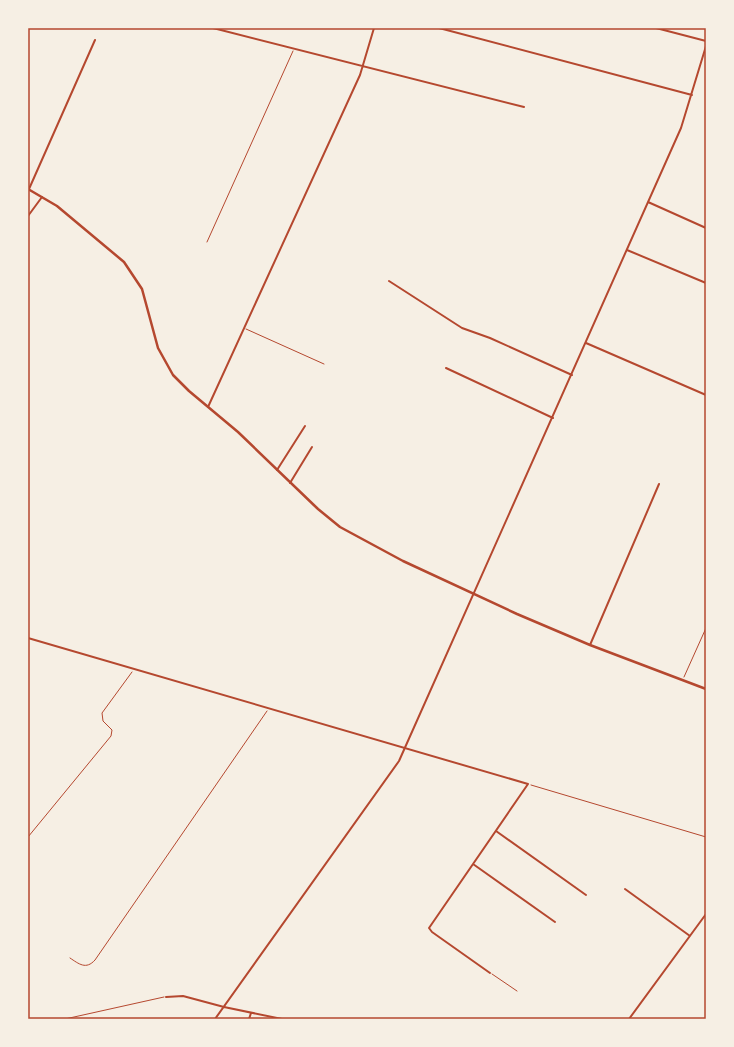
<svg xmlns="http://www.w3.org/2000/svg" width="734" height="1047" font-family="Figtree,sans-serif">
	<rect width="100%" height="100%" fill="#f6efe4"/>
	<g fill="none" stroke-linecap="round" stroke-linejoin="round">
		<path stroke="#b5482f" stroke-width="1" d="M207 242 293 51
			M246 329 324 364
			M684 677 706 628
			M531 785 706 837
			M28 837 111 736 112 730 103 721 102 713 132 672
			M70 958C79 964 86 970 95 960L267 711
			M492 974 517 991
			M65 1019 164 997"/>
		<path stroke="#b5482f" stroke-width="2" d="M213 28 524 107
			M439 28 692 95
			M656 28 706 41
			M29 189 95 40
			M648 202 706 228
			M28 216 42 197
			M627 250 706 283
			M389 281 462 328 490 338 572 375
			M586 343 706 395
			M446 368 553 418
			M208 407 360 75 374 28
			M277 470 305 426
			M290 483 312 447
			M28 638 528 784 429 928 432 932 490 973
			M590 645 659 484
			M496 831 586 895
			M473 864 555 922
			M625 889 690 936
			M166 997 183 996 224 1007 282 1019
			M215 1019 399 761 681 128 706 46
			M249 1019 251 1013
			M629 1019 706 914"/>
		<path stroke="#b5482f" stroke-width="2.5" d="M28 189 57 206 124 262 142 289 158 348 173 375 189 391 238 432 318 509 340 527 403 561 517 614 590 645 706 689"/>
	</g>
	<rect width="734" height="1047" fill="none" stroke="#f6efe4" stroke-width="58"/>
	<rect x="29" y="29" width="676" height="989" fill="none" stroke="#b5482f" stroke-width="1.5"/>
</svg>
